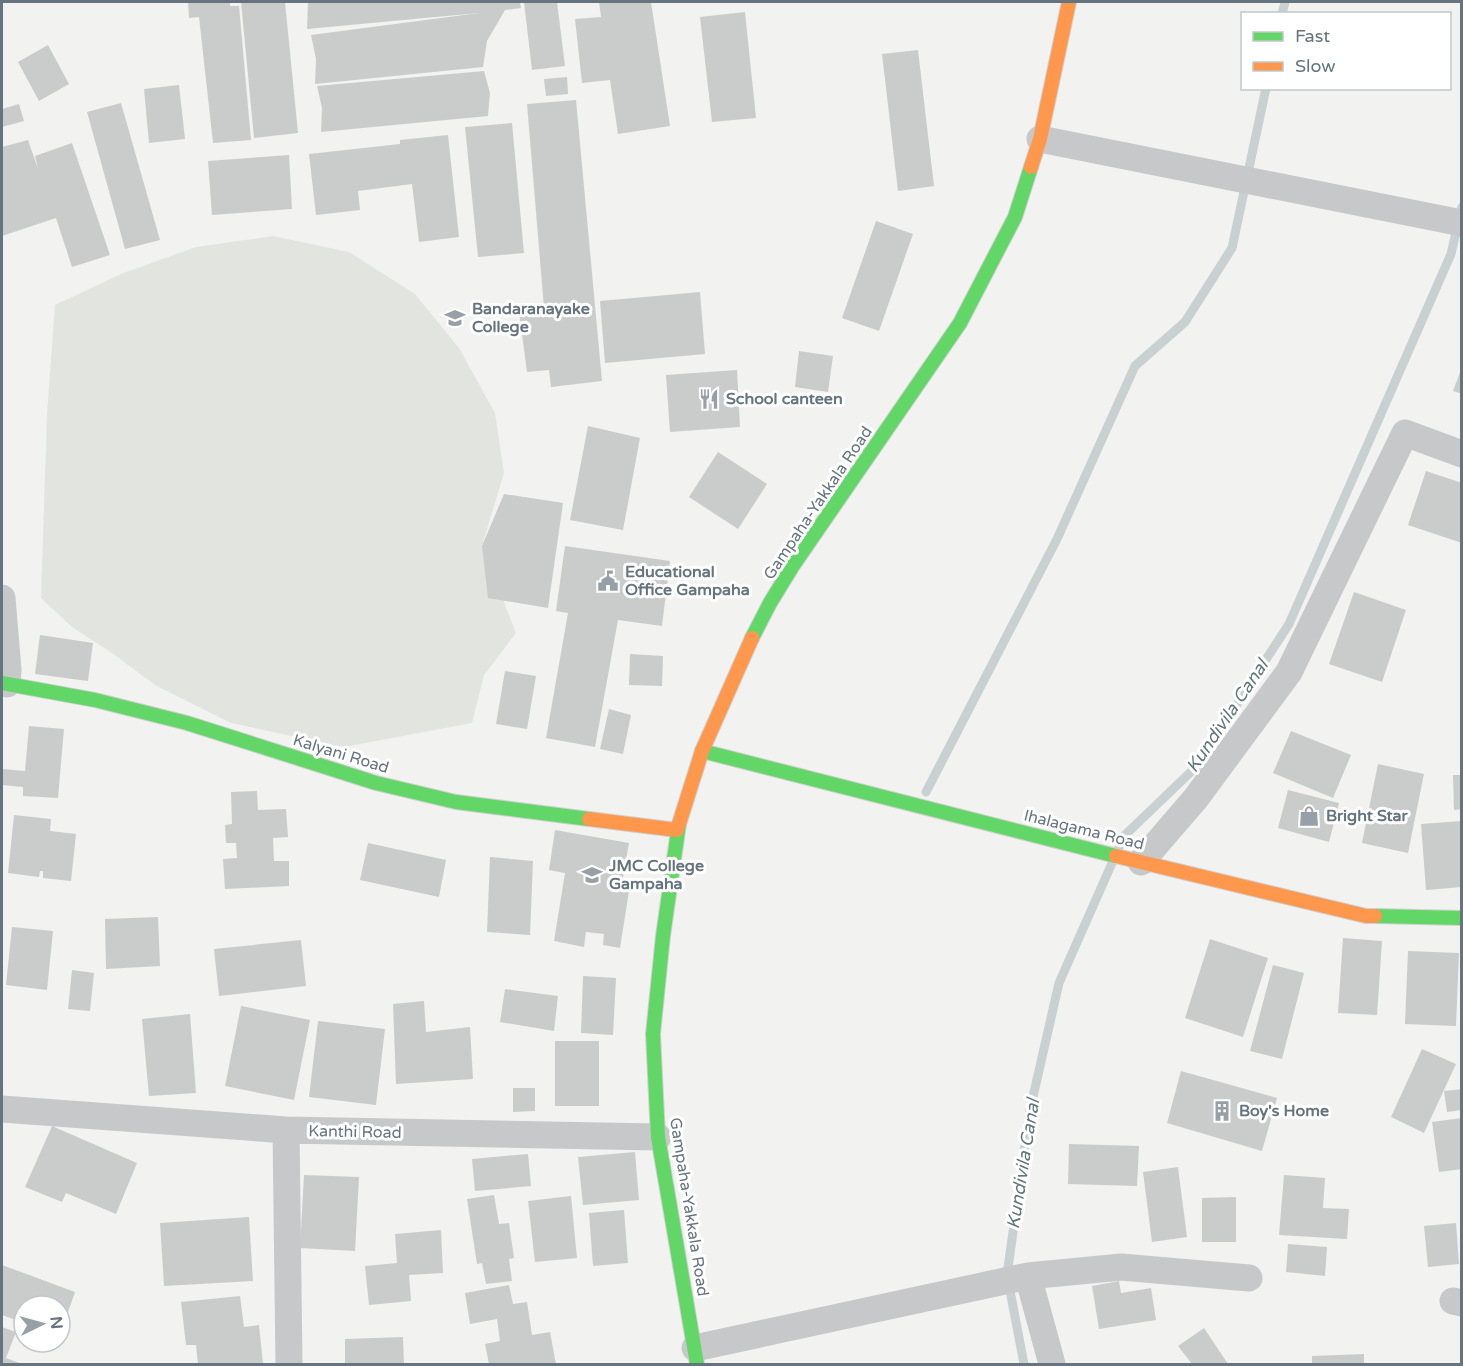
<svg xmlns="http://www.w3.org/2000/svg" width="1463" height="1366" font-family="'Varela Round',sans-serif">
	<rect width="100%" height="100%" fill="#f2f2f1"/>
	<path fill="#e2e5df" d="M273 236 349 252 415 294 459 348 495 413 504 473 482 546 516 633 484 675 472 723 344 747 231 723 155 685 112 653 72 627 41 598 47 414 55 305 121 274 196 247Z"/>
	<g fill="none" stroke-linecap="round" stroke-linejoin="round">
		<path stroke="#c8d0d2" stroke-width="9" d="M1282 14 1285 2
			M926 792 1057 539 1135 366 1185 322 1232 248 1266 88
			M1024 1364 1007 1275 1030 1110 1059 983 1124 836 1197 766 1289 624 1451 254 1462 207"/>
	</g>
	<path fill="#cacbcb" d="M188 2H230V6H239L251 140 213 143 199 17 189 18Z
		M241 2H285L298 133 254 138Z
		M308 2H520L521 8 505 10 487 41 483 67 315 84 316 59 311 35 479 13 307 29Z
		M524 2H557L565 66 532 70Z
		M599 2H651L670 126 618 134 610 80 582 83 575 19 601 17Z
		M745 12 756 118 712 122 700 17Z
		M48 45 69 84 39 101 18 62Z
		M918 50 934 186 898 191 882 54Z
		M484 71 490 93 488 116 321 132 322 108 317 86Z
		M567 77 568 94 546 96 544 79Z
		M179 85 185 139 149 143 144 89Z
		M576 100 602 381 551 387 549 370 527 372 519 311 544 308 527 104Z
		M121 103 160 240 125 249 87 112Z
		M19 104 24 121 2 127V109Z
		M512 123 524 253 478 257 465 127Z
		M448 135 459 237 419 242 412 184 358 191 360 210 316 215 309 154 400 144V140Z
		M28 140 38 169 35 156 72 143 110 255 72 267 56 218 2 236V147Z
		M289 155 292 209 212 215 208 161Z
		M876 221 913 234 879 331 842 318Z
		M700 292 705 354 605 363 600 301Z
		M799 351 833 356 828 392 795 387Z
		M1462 367V394L1453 391Z
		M737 370 740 427 670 432 666 375Z
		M588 426 640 438 623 530 570 520Z
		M718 452 767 484 738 529 689 497Z
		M1426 471 1462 483V543L1408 525Z
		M504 494 563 503 548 608 488 598 482 546Z
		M565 546 670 561 662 626 618 620 595 747 546 738 568 613 556 611Z
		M1354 592 1406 610 1382 682 1329 664Z
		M40 635 93 643 88 681 35 674Z
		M630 654 663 656 662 686 629 685Z
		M505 671 536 676 527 729 496 724Z
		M609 709 631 715 623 754 600 749Z
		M29 726 64 729 58 798 23 796V787L2 785V769L25 771Z
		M1291 731 1351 755 1333 798 1273 773Z
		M1378 764 1424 774 1408 853 1362 843Z
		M1453 775H1462V809L1454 810Z
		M1288 790 1339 803 1329 842 1278 828Z
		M257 791 258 810 286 809 288 837 273 838 274 861H289V886L225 889 223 859 237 858 236 843H226L225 825 232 824 231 792Z
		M14 815 51 819 50 831 76 834 71 881 43 878V871H40L39 877 8 873Z
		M1462 821V887L1426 890 1421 824Z
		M555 830 629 843 621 889 629 891 620 948 603 945 604 934 586 932 584 947 554 941 565 873 549 870Z
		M368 843 446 860 439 897 360 880Z
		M490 857 533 861 530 935 487 932Z
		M158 917 160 966 106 969 105 919Z
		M12 927 53 931 47 990 6 985Z
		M1343 938 1382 941 1377 1015 1338 1013Z
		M1210 939 1268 958 1243 1037 1185 1018Z
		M301 940 306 986 219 996 214 949Z
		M1408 951 1459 953 1456 1026 1405 1024Z
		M1273 965 1304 973 1282 1059 1250 1051Z
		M72 970 94 973 90 1011 68 1009Z
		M583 976 616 978 613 1035 581 1033Z
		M505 989 558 996 554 1031 500 1022Z
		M424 1001 426 1032 470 1027 473 1079 396 1084 393 1004Z
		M241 1006 310 1020 294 1100 225 1086Z
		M190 1014 196 1093 149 1096 142 1019Z
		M318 1021 385 1029 376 1105 309 1097Z
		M555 1041H599V1106H555Z
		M1422 1049 1456 1064 1424 1133 1391 1117Z
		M1181 1071 1277 1098 1262 1151 1167 1123Z
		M513 1088H535V1111L513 1112Z
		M1462 1089V1110L1447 1112 1444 1091Z
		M1462 1118V1169L1439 1172 1432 1122Z
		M52 1126 137 1163 116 1214 66 1193 62 1202 25 1187Z
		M1069 1144 1139 1146 1137 1186 1068 1184Z
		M635 1152 639 1200 583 1205 578 1157Z
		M528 1154 531 1186 475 1191 472 1159Z
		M1178 1167 1187 1237 1152 1242 1143 1172Z
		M304 1175 359 1177 355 1251 300 1248Z
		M1284 1175 1325 1178 1323 1208 1349 1209 1347 1239 1279 1235Z
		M494 1195 499 1224 509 1223 514 1258 509 1259 512 1281 486 1284 482 1263 477 1264 467 1199Z
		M571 1196 577 1258 535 1262 528 1201Z
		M1236 1197V1242H1202V1198Z
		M624 1210 628 1263 593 1266 589 1213Z
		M249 1217 253 1281 164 1286 160 1223Z
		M1456 1223 1459 1264 1428 1267 1424 1226Z
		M441 1230 443 1273 409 1275 411 1301 369 1305 365 1266 397 1263 395 1234Z
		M1288 1244 1327 1247 1325 1276 1286 1272Z
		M2 1265 75 1292 60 1335V1306H24V1323L2 1315Z
		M1119 1281 1121 1293 1151 1288 1156 1320 1099 1329 1092 1286Z
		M509 1285 513 1304 527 1302 532 1335 550 1332 556 1364H489L485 1344 500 1341 497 1319 470 1324 465 1293Z
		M240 1296 244 1327 259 1325 263 1364H198L196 1345H186L181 1302Z
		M2 1327 16 1332 6 1358 22 1364H2Z
		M1204 1328 1228 1364H1192L1178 1346Z
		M403 1337 404 1364H345V1339Z
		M1364 1354V1364H1312V1356Z"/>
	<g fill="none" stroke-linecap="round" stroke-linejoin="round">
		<g stroke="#cfd0d0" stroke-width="16">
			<path id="fast" d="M752 638 770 603 792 567 960 323 1015 217 1031 167
				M2 683 95 700 187 723 376 783 456 802 589 819
				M702 751 1116 856
				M679 824 663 936 653 1034 658 1137 697 1364
				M1375 916 1462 918"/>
		</g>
		<g stroke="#cfd0d0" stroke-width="16">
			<path id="slow" d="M1031 167 1040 139 1069 2
				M589 819 677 830
				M679 824 702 751 752 638
				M1116 856 1366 916H1375"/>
		</g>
		<path stroke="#c7c8c9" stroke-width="27" d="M1040 139 1462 223
			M2 598 8 670 7 684
			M1141 862 1196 798 1289 672 1405 433 1462 454
			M2 1109 286 1130
			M1028 1276 1052 1364
			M1453 1301 1462 1303
			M695 1348 1028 1276 1121 1267 1249 1278
			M289 1364 286 1130 658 1137"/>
		<use href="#fast" stroke="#63d668" stroke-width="14"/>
		<use href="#slow" stroke="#ff974d" stroke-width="14"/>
	</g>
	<defs>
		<g id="school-bare" transform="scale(1.62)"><path d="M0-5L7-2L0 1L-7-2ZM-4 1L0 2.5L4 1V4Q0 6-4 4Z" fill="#96a0a6" stroke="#fff" stroke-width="2.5" paint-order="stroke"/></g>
		<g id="restaurant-bare" transform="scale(1.62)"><path d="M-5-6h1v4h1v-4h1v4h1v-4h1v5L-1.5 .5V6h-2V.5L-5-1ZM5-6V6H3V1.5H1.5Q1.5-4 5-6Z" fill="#96a0a6" stroke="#fff" stroke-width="2.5" paint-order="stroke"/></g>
		<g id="civic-bare" transform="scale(1.62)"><path d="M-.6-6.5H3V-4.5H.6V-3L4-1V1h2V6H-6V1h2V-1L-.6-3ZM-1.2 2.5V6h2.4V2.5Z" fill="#96a0a6" stroke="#fff" stroke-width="2.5" paint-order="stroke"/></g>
		<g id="shop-bare" transform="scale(1.62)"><path d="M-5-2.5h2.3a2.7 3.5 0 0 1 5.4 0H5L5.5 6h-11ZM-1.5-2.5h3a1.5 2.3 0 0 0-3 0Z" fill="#96a0a6" stroke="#fff" stroke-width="2.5" paint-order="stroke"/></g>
		<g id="university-bare" transform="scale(1.62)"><path d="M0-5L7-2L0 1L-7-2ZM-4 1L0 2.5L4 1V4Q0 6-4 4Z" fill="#96a0a6" stroke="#fff" stroke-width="2.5" paint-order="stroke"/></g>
		<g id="building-bare" transform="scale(1.62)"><path d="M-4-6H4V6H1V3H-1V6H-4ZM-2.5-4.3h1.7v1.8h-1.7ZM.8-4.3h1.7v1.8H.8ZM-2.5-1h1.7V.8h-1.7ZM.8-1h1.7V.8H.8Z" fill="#96a0a6" stroke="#fff" stroke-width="2.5" paint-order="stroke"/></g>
	</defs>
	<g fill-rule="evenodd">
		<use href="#school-bare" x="455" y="318"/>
		<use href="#restaurant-bare" x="709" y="399"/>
		<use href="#civic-bare" x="608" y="581"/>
		<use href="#shop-bare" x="1309" y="816"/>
		<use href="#university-bare" x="592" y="875"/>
		<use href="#building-bare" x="1222" y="1111"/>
	</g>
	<g text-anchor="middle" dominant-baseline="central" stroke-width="6" stroke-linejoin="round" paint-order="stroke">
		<g font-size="16" font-weight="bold" fill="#65747e" stroke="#fff" text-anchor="start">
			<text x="472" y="309">Bandaranayake<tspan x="472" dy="18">College</tspan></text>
			<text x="726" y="399">School canteen</text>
			<text x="625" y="572">Educational<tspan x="625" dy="18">Office Gampaha</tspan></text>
			<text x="1326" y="816">Bright Star</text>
			<text x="609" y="866">JMC College<tspan x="609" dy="18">Gampaha</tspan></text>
			<text x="1239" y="1111">Boy's Home</text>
		</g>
		<g font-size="16" fill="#65747e" stroke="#fff">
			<text transform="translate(818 503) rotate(-56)">Gampaha-Yakkala Road</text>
			<text transform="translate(341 754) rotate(17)">Kalyani Road</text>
			<text transform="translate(1084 830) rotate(14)">Ihalagama Road</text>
			<text transform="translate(355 1132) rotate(1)">Kanthi Road</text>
			<text transform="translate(689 1207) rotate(81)">Gampaha-Yakkala Road</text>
		</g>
		<g font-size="18" font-style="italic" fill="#61767b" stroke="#fff">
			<text transform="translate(1227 716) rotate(-56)">Kundivila Canal</text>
			<text transform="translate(1023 1164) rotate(-81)">Kundivila Canal</text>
		</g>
	</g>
	<rect width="1463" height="1366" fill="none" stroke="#65747e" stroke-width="6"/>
	<rect x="1241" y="12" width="210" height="78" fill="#ffffff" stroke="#c1c7cb" stroke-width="1.5"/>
	<rect x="1253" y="32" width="30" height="9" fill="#63d668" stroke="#c1c7cb" stroke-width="1.5"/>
	<text x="1295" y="42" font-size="18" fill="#65747e">Fast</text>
	<rect x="1253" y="62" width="30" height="9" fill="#ff974d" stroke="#c1c7cb" stroke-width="1.5"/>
	<text x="1295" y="72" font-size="18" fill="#65747e">Slow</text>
	<g transform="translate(42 1324) rotate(85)"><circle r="28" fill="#ffffff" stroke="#c1c7cb" stroke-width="1.5"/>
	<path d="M0-4.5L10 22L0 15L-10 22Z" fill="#96a0a6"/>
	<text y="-9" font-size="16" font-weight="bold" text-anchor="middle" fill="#65747e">N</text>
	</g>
</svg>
